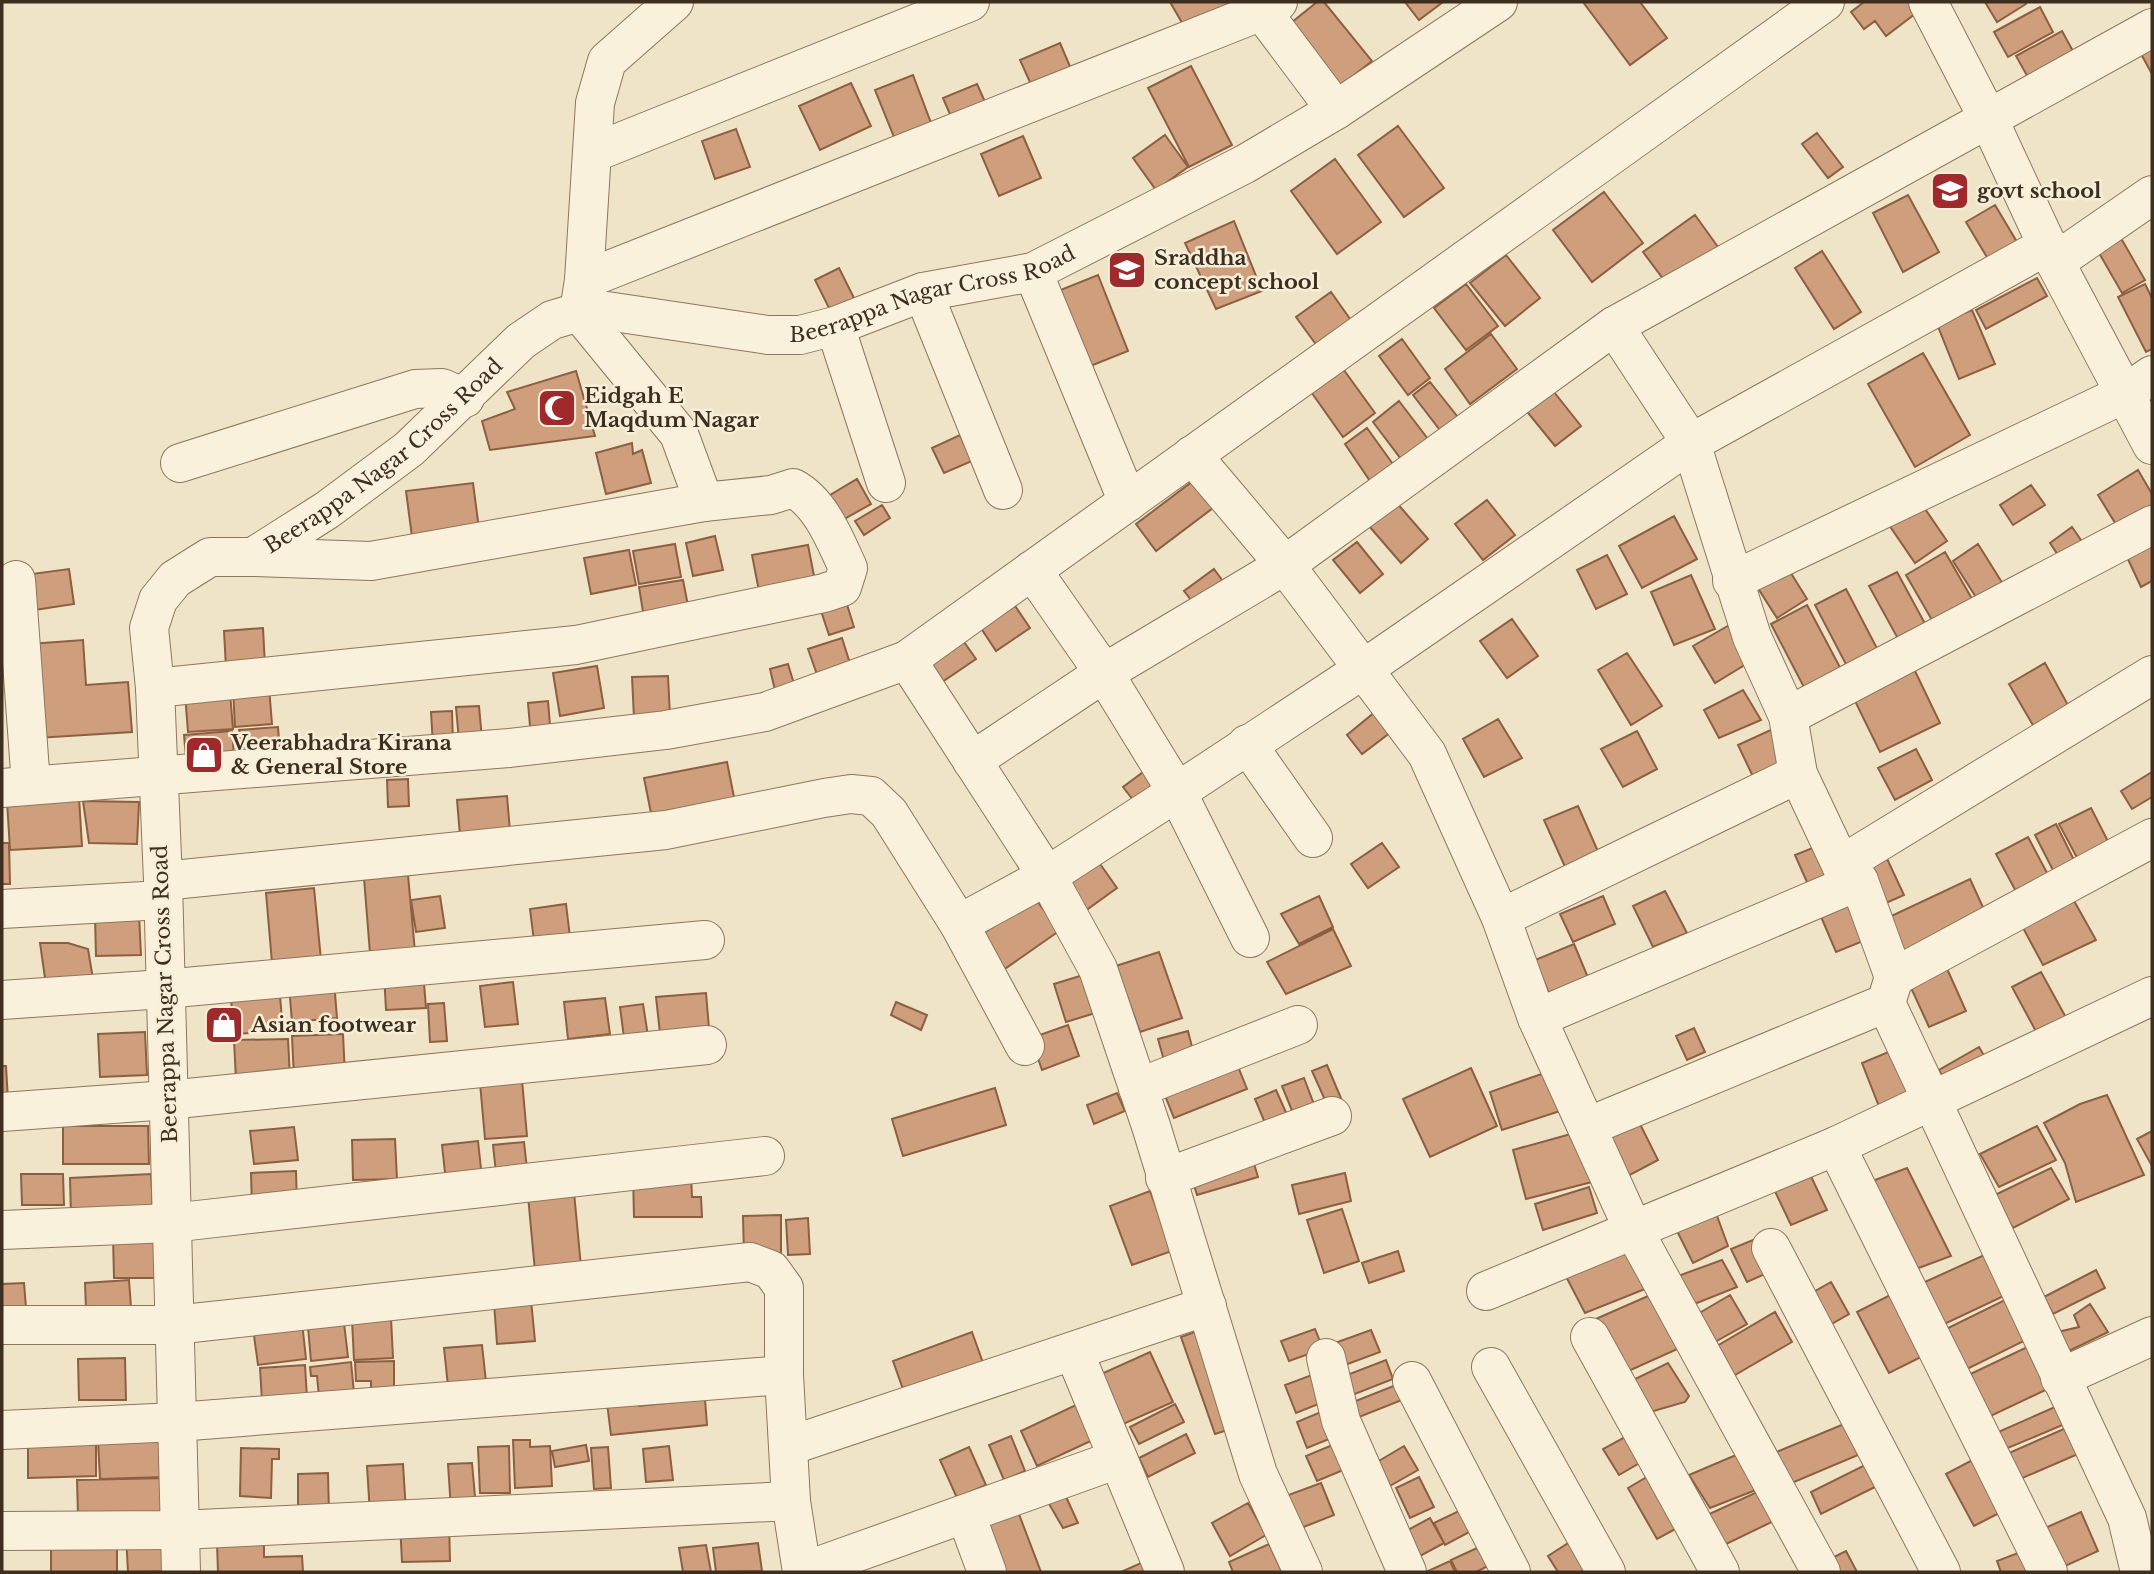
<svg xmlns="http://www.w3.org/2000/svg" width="2154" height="1574" font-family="'Libre Baskerville',serif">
	<rect width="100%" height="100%" fill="#f0e4c8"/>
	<path fill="#cf9f7d" stroke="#8d5f41" stroke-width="2" d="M1170 2H1230L1232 6 1188 33Z
		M1317 2H1324L1372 61 1335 90 1286 27Z
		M1405 2H1443L1419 20Z
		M1583 2H1640L1667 38 1630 65Z
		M1864 2H1914L1920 10 1886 36 1875 21 1864 29 1851 12Z
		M1985 2H2025L2026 4 1997 22Z
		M2040 7 2053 32 2008 57 1994 32Z
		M2062 31 2080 64 2034 88 2016 56Z
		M1060 43 1077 83 1038 100 1020 60Z
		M2152 45V74L2140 52Z
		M1191 66 1232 145 1189 167 1148 88Z
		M913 75 931 123 894 137 875 90Z
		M851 83 871 126 820 150 799 106Z
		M977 84 986 104 952 119 943 98Z
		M1398 126 1444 188 1404 217 1358 155Z
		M736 129 750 167 715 179 702 141Z
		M1817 133 1843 167 1828 178 1802 144Z
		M1165 135 1188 167 1156 190 1133 158Z
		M1023 136 1041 178 999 196 981 154Z
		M1335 159 1381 222 1337 254 1291 191Z
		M1604 192 1643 243 1592 282 1553 230Z
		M1908 195 1939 252 1903 272 1873 213Z
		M1995 205 2017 242 1988 259 1966 222Z
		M1695 215 1718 247 1667 284 1643 252Z
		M1234 221 1262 291 1216 309 1185 243Z
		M2118 233 2145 280 2122 293 2095 246Z
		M1822 251 1861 312 1834 329 1795 268Z
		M1506 255 1540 298 1505 326 1470 283Z
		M839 268 857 304 833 316 815 280Z
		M1098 275 1128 351 1078 371 1048 295Z
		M2037 278 2047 296 1986 329 1976 310Z
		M1466 284 1498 326 1466 350 1434 308Z
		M2145 284 2152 298V349L2146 352 2118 297Z
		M1331 292 1355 326 1320 350 1296 317Z
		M1972 310 1995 364 1959 379 1937 324Z
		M1491 334 1517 369 1470 404 1445 369Z
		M1402 339 1430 378 1408 395 1379 356Z
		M1923 353 1970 435 1915 467 1868 384Z
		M1341 366 1375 413 1343 437 1309 389Z
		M576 371 595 436 490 450 482 421 515 409 507 392Z
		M1430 382 1461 421 1443 434 1413 395Z
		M1550 387 1581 426 1555 446 1524 408Z
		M1399 401 1431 443 1404 463 1373 422Z
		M1367 428 1395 467 1372 484 1345 444Z
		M960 435 972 461 944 473 932 448Z
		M632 443 633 454 642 450 651 483 606 494 596 453Z
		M2138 470 2152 494V511L2120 531 2098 495Z
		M857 479 871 504 839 522 825 498Z
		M1193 481 1213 508 1156 551 1136 524Z
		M473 483 479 529 412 537 406 491Z
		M2031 485 2045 505 2013 525 2000 505Z
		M1487 500 1515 535 1483 560 1455 524Z
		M1396 502 1428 539 1401 563 1369 526Z
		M1921 503 1947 541 1915 563 1889 525Z
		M882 505 890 518 864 535 855 521Z
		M1674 516 1697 559 1642 588 1619 546Z
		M2072 527 2083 543 2060 558 2050 543Z
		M715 536 723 570 693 576 686 543Z
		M1357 542 1383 574 1360 593 1333 560Z
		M2152 543V581L2141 587 2126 555Z
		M675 544 681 577 639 584 633 551Z
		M1978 544 2006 589 1981 605 1953 561Z
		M808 545 815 581 759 591 752 555Z
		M629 550 636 585 591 594 584 558Z
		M1945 552 1975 604 1936 627 1906 575Z
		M1607 555 1627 594 1596 609 1577 570Z
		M1784 562 1807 599 1777 618 1754 582Z
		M69 569 74 604 28 611 24 575Z
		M1214 569 1228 588 1199 610 1184 591Z
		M1897 572 1929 631 1902 646 1869 586Z
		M1691 575 1715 629 1674 645 1651 592Z
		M683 580 690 616 645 624 639 587Z
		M1846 589 1881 656 1850 672 1815 605Z
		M845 598 854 627 829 635 819 605Z
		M1011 600 1030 628 996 651 977 622Z
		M1807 605 1844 675 1807 693 1771 624Z
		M1512 619 1538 656 1507 678 1480 641Z
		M1731 624 1753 660 1715 683 1693 646Z
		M263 628 265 666 226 668 224 631Z
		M957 632 976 659 942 682 924 655Z
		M842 638 853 673 820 683 808 649Z
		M83 640 86 685 128 682 132 732 37 738 30 644Z
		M1627 653 1662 706 1631 725 1598 670Z
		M2045 663 2069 707 2034 727 2009 684Z
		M788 664 797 694 777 699 770 669Z
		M597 666 604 708 560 716 553 673Z
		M1914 669 1940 723 1880 752 1854 699Z
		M668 676 670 716 634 718 632 677Z
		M269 687 272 724 235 727 233 689Z
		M1743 690 1761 720 1719 738 1704 710Z
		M230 692 233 729 188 732 185 694Z
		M548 701 551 737 531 738 528 703Z
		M479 706 482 739 459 741 456 707Z
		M452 711 453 745 433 746 431 712Z
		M1375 712 1391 732 1362 754 1347 735Z
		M1498 719 1522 758 1484 777 1463 739Z
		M278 727 281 766 241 768 239 730Z
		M1775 728 1794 768 1757 785 1738 745Z
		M232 731 235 767 187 770 184 735Z
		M1637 731 1657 769 1623 787 1601 749Z
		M1916 749 1932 780 1895 800 1878 768Z
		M727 762 735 802 652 818 644 778Z
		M1154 764 1171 787 1140 809 1123 787Z
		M2152 772V797L2132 809 2121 791Z
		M408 779 409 806 388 807 387 780Z
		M507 796 511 843 461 847 457 800Z
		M79 797 82 846 10 850 7 801Z
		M83 801 139 802 137 844 89 843Z
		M1578 806 1600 856 1566 869 1544 820Z
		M2091 808 2114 853 2083 869 2059 824Z
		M2056 824 2081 874 2060 884 2035 835Z
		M2028 837 2053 884 2021 901 1996 854Z
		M2 843H9L10 884H2Z
		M1382 843 1399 867 1368 888 1351 864Z
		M1820 845 1834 879 1810 889 1795 855Z
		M1882 848 1904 895 1877 907 1855 859Z
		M1098 861 1117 888 1085 911 1066 884Z
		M408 875 416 963 371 966 364 878Z
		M1970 879 1987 916 1902 956 1885 919Z
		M314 888 322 970 273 974 266 893Z
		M1665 891 1687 933 1653 947 1633 906Z
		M440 896 445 928 416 932 411 900Z
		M1319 896 1333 927 1299 944 1281 914Z
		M1603 896 1615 924 1573 942 1560 914Z
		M1856 897 1873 937 1836 952 1819 912Z
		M1035 898 1059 931 999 973 975 939Z
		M2073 899 2096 940 2043 965 2022 926Z
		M566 904 570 937 534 941 530 909Z
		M139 915 141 955 96 956 95 916Z
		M1333 929 1351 966 1286 994 1267 962Z
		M40 943H68L88 949 94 985H46Z
		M1574 944 1589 980 1550 996 1535 960Z
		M1159 952 1182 1018 1140 1032 1116 966Z
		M1944 962 1966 1011 1929 1027 1907 979Z
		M423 971 426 1008 386 1010 384 974Z
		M1093 972 1105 1010 1066 1022 1054 984Z
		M2041 972 2069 1023 2039 1037 2012 987Z
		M334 981 337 1018 292 1022 289 985Z
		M513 982 518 1024 485 1027 480 986Z
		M706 993 709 1028 660 1033 656 997Z
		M280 996 283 1031 234 1034 231 999Z
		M605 998 610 1034 568 1039 564 1002Z
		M896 1002 927 1015 921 1030 891 1015Z
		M444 1003 447 1041 430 1042 428 1004Z
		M643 1004 648 1036 624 1038 620 1007Z
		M1068 1025 1079 1056 1042 1070 1031 1038Z
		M1694 1028 1705 1052 1687 1060 1676 1036Z
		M1188 1031 1194 1055 1165 1064 1158 1039Z
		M145 1032 147 1075 100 1077 98 1034Z
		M343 1034 345 1075 294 1078 292 1036Z
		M288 1039 290 1078 236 1080 234 1040Z
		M1979 1047 1990 1066 1949 1089 1939 1070Z
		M1898 1048 1916 1092 1880 1109 1862 1063Z
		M1235 1059 1247 1089 1174 1118 1162 1088Z
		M1327 1065 1343 1103 1329 1109 1312 1071Z
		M2 1066H6L8 1100H2Z
		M1471 1068 1497 1126 1430 1157 1403 1099Z
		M1553 1070 1566 1109 1502 1130 1490 1092Z
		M1304 1078 1318 1115 1297 1123 1282 1086Z
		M522 1080 527 1136 485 1139 480 1083Z
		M995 1088 1006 1125 903 1156 892 1119Z
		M1276 1090 1292 1126 1270 1135 1255 1099Z
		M1117 1093 1125 1111 1094 1124 1087 1105Z
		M2107 1095 2144 1175 2076 1202 2065 1163 2044 1123 2080 1104Z
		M1635 1114 1658 1160 1628 1176 1605 1129Z
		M63 1126H148L149 1164H63Z
		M2037 1126 2056 1160 1999 1187 1980 1154Z
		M294 1127 298 1160 254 1164 250 1131Z
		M2152 1131V1166L2137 1139Z
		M1578 1132 1592 1182 1526 1199 1513 1150Z
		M395 1139 397 1179 353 1180 352 1140Z
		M478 1141 482 1178 446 1182 442 1145Z
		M524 1142 528 1178 497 1182 493 1145Z
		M1251 1154 1258 1177 1197 1195 1190 1172Z
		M1806 1166 1827 1210 1791 1225 1771 1183Z
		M1907 1168 1951 1256 1908 1272 1864 1184Z
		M2051 1168 2069 1199 2013 1228 1993 1196Z
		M296 1171 297 1205 252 1207 251 1173Z
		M1345 1173 1351 1201 1299 1214 1292 1185Z
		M21 1174H63L64 1205H22Z
		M151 1174 153 1211 71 1215 70 1178Z
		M691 1174 692 1197H701L702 1217H634L633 1175Z
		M1589 1187 1597 1213 1543 1230 1535 1204Z
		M1150 1191 1172 1251 1132 1265 1110 1206Z
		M574 1192 581 1267 535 1271 528 1196Z
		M1713 1205 1728 1246 1693 1263 1672 1221Z
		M1342 1209 1359 1261 1324 1273 1307 1220Z
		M781 1215V1254L744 1255 743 1216Z
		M808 1218 810 1254 788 1255 786 1220Z
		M1765 1235 1774 1270 1747 1282 1731 1249Z
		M113 1237H161V1278H114Z
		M1626 1243 1655 1285 1585 1313 1560 1265Z
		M1398 1251 1404 1271 1369 1283 1362 1263Z
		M1991 1252 2010 1293 1936 1328 1916 1286Z
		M1722 1260 1737 1287 1692 1305 1678 1276Z
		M2096 1270 2105 1288 2053 1314 2044 1297Z
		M129 1280 131 1307 86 1309 85 1283Z
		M1831 1282 1849 1314 1821 1330 1803 1298Z
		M24 1283 27 1320 2 1322V1284Z
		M1657 1292 1684 1346 1624 1373 1589 1322Z
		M1896 1292 1929 1353 1889 1373 1857 1312Z
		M1730 1295 1747 1324 1713 1343 1696 1315Z
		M2013 1296 2034 1336 1955 1375 1936 1334Z
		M531 1300 535 1341 497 1344 494 1303Z
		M2090 1304 2108 1332 2069 1351 2058 1332 2079 1327 2074 1315Z
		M1775 1312 1792 1342 1723 1382 1705 1353Z
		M391 1318 393 1358 354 1360 352 1320Z
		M302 1322 306 1359 258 1365 253 1328Z
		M344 1323 348 1357 311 1361 308 1327Z
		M1206 1328 1240 1426 1215 1434 1181 1337Z
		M1315 1329 1323 1349 1289 1361 1281 1341Z
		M1371 1330 1380 1352 1337 1368 1329 1345Z
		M972 1332 988 1377 909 1406 893 1361Z
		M2036 1343 2056 1385 1980 1421 1960 1379Z
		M482 1345 486 1382 448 1386 444 1348Z
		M1150 1352 1173 1402 1121 1425 1099 1375Z
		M125 1358 126 1400H79L78 1359Z
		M1386 1360 1393 1379 1342 1399 1334 1380Z
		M394 1361V1393L371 1394V1381H356L355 1362Z
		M351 1362 354 1393 319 1397 317 1376H311L310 1367Z
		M1668 1363 1689 1396 1685 1402 1643 1414 1627 1383Z
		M305 1365 307 1398 262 1401 260 1368Z
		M1320 1372 1331 1399 1296 1413 1285 1385Z
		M1396 1385 1402 1400 1349 1421 1343 1406Z
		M705 1399 707 1425 611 1435 607 1403 638 1400 639 1406Z
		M2064 1403 2072 1421 2003 1450 1996 1433Z
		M1078 1404 1095 1439 1037 1466 1021 1431Z
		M1175 1404 1184 1422 1139 1444 1130 1427Z
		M1328 1409 1339 1435 1307 1448 1297 1422Z
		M1844 1424 1858 1455 1787 1485 1774 1453Z
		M2073 1425 2085 1451 2020 1479 2009 1453Z
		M1634 1432 1648 1458 1619 1475 1603 1449Z
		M1186 1434 1195 1453 1148 1477 1139 1458Z
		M1011 1436 1025 1471 1004 1480 989 1445Z
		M163 1439 165 1477 100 1479 98 1441Z
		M513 1440H530V1447L550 1446 552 1486 515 1488Z
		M1342 1441 1353 1466 1317 1481 1306 1456Z
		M96 1442V1476L28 1478V1443Z
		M586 1445 589 1461 555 1467 552 1451Z
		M509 1446 510 1493H480L478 1447Z
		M669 1446 673 1480 646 1482 643 1449Z
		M1404 1446 1418 1470 1381 1491 1367 1468Z
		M608 1447 611 1488 594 1489 591 1448Z
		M969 1447 986 1485 957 1498 940 1460Z
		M241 1448 279 1449V1459H272L271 1498 240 1496Z
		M1743 1452 1766 1486 1710 1508 1689 1475Z
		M1978 1457 2005 1510 1974 1526 1946 1474Z
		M472 1463 476 1508 451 1509 448 1464Z
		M403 1464 406 1512 370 1514 367 1466Z
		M1867 1464 1877 1486 1821 1514 1811 1492Z
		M328 1473 329 1515 298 1516V1474Z
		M1652 1474 1681 1526 1657 1539 1628 1488Z
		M1419 1477 1434 1507 1410 1518 1396 1488Z
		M168 1478 169 1512 78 1514 77 1480Z
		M1321 1483 1334 1515 1296 1530 1283 1497Z
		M1768 1487 1782 1517 1720 1547 1705 1516Z
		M1062 1488 1078 1523 1063 1528 1045 1497Z
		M1248 1503 1266 1535 1230 1556 1212 1523Z
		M1017 1509 1041 1572H996L977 1525Z
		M1463 1509 1473 1530 1445 1545 1434 1523Z
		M2081 1512 2098 1551 2052 1572 2034 1533Z
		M1430 1518 1444 1543 1409 1562 1395 1537Z
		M449 1522 450 1561 402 1562 400 1523Z
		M170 1533 172 1571 128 1572 126 1536Z
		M51 1538H117V1572H51Z
		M1573 1540 1589 1567 1580 1572H1558L1548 1556Z
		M264 1542V1557L302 1556 303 1572H218L217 1543Z
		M758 1543 762 1571 716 1572 713 1548Z
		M1269 1544 1282 1572H1233L1229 1562Z
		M706 1545 711 1572H683L679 1548Z
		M1479 1547 1488 1566 1476 1572H1457L1451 1560Z
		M2031 1548 2041 1572H2001L1997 1561Z
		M1846 1551 1857 1572H1837L1830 1559Z
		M1450 1561 1455 1572H1426Z
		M1141 1563 1145 1572H1121Z"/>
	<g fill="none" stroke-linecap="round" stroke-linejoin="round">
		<g stroke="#8d765c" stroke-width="40">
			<g id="minor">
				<path d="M674 2 607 61 595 103 584 280 579 312 679 434 704 502"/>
				<path d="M1255 2 1336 110"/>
				<path d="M1928 2 1988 118 2055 262 2152 445"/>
				<path d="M593 153 970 2"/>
				<path d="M2055 262 2152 195"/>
				<path d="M1033 272 1128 502"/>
				<path d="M584 280 1262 11 1278 2"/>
				<path d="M923 292 1003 490"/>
				<path d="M835 326 886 483"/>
				<path d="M1614 326 1691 443 1752 637 1788 716 1798 774 1841 865 1859 881 1894 977 1886 1003 2127 1518 2140 1572"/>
				<path d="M1192 455 1285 565 1427 754 1501 918 1537 1018 1633 1229 1821 1572"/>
				<path d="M180 463 415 389 442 388 465 398"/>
				<path d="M1032 570 1104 673 1177 792 1250 938"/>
				<path d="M16 580 31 785"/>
				<path d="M1732 581 2126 393 2152 375"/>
				<path d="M907 660 1047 876 1098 969 1151 1126 1258 1474 1303 1572"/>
				<path d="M155 688 576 645 824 593 842 587 848 568C835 540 821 503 793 488L771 495 704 502 371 561 253 557"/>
				<path d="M1788 716 2152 525"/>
				<path d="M1247 744 1313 838"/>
				<path d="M972 761 1104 673 1285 565 1614 326 2152 28"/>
				<path d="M2 788 510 748 666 730 765 712 907 660 1825 2"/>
				<path d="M1841 865 2152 675"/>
				<path d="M163 881 666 830 824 798 851 794 871 796 889 813 959 924 1025 1046"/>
				<path d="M2 909 162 900"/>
				<path d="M1501 918 1798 774"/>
				<path d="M959 924 1047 876 1177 792 1365 668 1691 443 2048 245"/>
				<path d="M1894 977 2152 838"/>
				<path d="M2 1000 164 989 705 940"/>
				<path d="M1537 1018 1859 881"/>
				<path d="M1138 1088 1298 1025"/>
				<path d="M2 1112 168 1100 707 1045"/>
				<path d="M1587 1127 1886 1003"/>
				<path d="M1836 1146 2048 1572"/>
				<path d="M1165 1178 1332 1116"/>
				<path d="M2 1230 171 1223 765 1156"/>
				<path d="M1771 1248 1941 1572"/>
				<path d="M1486 1291 1836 1146 2152 996"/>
				<path d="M2 1325H174L750 1262 771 1270 784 1288V1375L791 1501 802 1572"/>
				<path d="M1590 1337 1720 1572"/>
				<path d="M1074 1352 1165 1572"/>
				<path d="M1326 1358 1341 1421 1407 1572"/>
				<path d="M1491 1367 1606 1572"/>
				<path d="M2060 1378 2152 1336"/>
				<path d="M1412 1381 1511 1572"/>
				<path d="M2 1430 177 1422 784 1375"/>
				<path d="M789 1446 1207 1306"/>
				<path d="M966 1515 987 1572"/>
				<path d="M2 1531 180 1530 791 1501"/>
				<path id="s1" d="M181 1572 163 881 155 688 149 628 158 600 175 579 210 557H253L327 510 409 449 521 341 552 320 579 312 607 311 768 335H800L835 326 923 292 1033 272 1245 164 1336 110 1498 2"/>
				<path d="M802 1572 1118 1459"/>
			</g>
		</g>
		<use href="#minor" stroke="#faf1dc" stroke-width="38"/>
	</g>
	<defs>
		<g id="school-square" transform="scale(2.0125)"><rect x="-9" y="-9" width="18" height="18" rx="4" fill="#9e2a2b" stroke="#f7eed8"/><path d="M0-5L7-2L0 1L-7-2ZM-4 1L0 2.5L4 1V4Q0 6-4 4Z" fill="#fff"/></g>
		<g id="mosque-square" transform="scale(2.0125)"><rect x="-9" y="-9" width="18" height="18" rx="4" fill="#9e2a2b" stroke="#f7eed8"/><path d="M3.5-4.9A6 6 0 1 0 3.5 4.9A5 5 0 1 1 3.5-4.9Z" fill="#fff"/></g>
		<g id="shop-square" transform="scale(2.0125)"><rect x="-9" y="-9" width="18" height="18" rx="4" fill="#9e2a2b" stroke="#f7eed8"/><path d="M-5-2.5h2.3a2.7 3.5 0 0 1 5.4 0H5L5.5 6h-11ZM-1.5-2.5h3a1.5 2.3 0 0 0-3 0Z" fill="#fff"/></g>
	</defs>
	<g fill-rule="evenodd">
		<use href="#school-square" x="1950" y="191"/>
		<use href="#school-square" x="1127" y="270"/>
		<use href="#mosque-square" x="557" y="408"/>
		<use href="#shop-square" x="204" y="755"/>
		<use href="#shop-square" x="224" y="1025"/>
	</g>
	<g text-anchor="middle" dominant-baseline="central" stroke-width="5" stroke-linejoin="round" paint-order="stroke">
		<g font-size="21" font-weight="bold" fill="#3d2e20" stroke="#f7eed8" text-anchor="start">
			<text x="1977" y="191">govt school</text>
			<text x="1154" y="258">Sraddha<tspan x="1154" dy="24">concept school</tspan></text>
			<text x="584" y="396">Eidgah E<tspan x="584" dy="24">Maqdum Nagar</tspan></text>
			<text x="231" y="743">Veerabhadra Kirana<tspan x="231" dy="24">&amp; General Store</tspan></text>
			<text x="251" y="1025">Asian footwear</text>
		</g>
		<g font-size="21" fill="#3d2e20" stroke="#f7eed8">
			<text stroke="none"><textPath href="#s1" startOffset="1858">Beerappa Nagar Cross Road</textPath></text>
			<text stroke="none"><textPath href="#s1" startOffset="1251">Beerappa Nagar Cross Road</textPath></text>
			<text transform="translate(165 994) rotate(-92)">Beerappa Nagar Cross Road</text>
		</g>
	</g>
	<rect width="2154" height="1574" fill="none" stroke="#3d2e20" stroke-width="7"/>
</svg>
